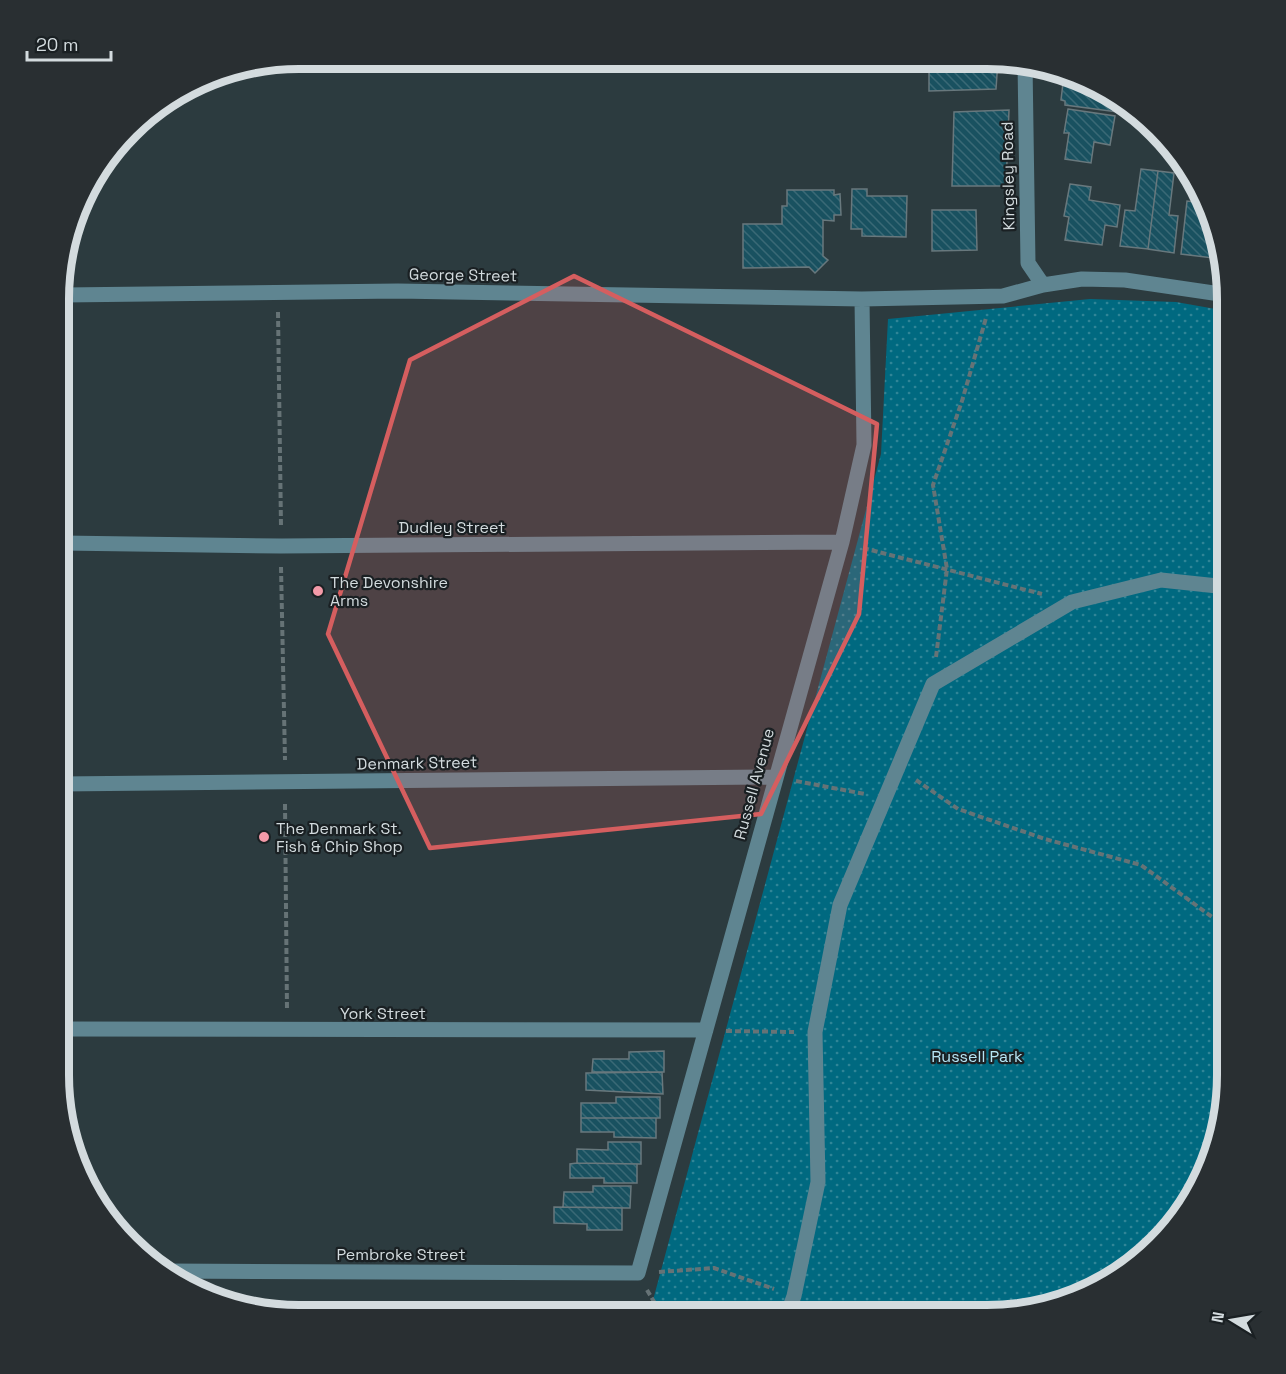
<svg xmlns="http://www.w3.org/2000/svg" width="1286" height="1374" font-family="'Space Grotesk',sans-serif">
	<defs>
		<pattern id="park-dots" width="8" height="8" patternUnits="userSpaceOnUse" patternTransform="scale(1.5)"><rect width="8" height="8" fill="#006980"/><path d="M2 2h.1M6 6h.1" fill="none" stroke="#308597" stroke-width="1.8" stroke-linecap="round"/></pattern>
		<pattern id="building-back-hatch" width="6" height="6" patternUnits="userSpaceOnUse" patternTransform="scale(1.5)"><rect width="6" height="6" fill="#195160"/><path d="M-1 5l2 2M0 0l6 6M5-1l2 2" fill="none" stroke="#3a6976"/></pattern>
	</defs>
	<rect width="100%" height="100%" fill="#2c3b3f"/>
	<path fill="url(#park-dots)" d="M1090 299 1176 302 1227 311V1091L1195 1195 1121 1275 1064 1303 1003 1315H649L881 454 888 319Z"/>
	<path fill="url(#building-back-hatch)" stroke="#68787d" stroke-width="1.5" d="M929 60H998L996 89 929 91Z
		M1068 77 1108 91 1126 108 1125 113 1065 105V101L1061 100 1063 83H1067Z
		M1068 109 1115 116 1110 145 1094 142 1091 163 1065 159 1069 133H1064Z
		M1009 110 1006 186H952L954 112Z
		M1141 169 1158 171 1148 249 1120 246 1125 210 1135 211Z
		M1158 171 1174 173 1169 215 1178 216 1174 253 1148 249Z
		M1070 184 1091 187 1089 200 1120 205 1117 227 1105 225 1102 245 1065 240 1069 217 1064 216Z
		M852 189H867V196H907L906 237 862 236V229H851Z
		M787 190H834V195L840 194 841 215H834V221L823 220V256L828 260 815 273 809 267 743 268V224H782V206H787Z
		M1204 199 1216 229 1213 258 1181 254 1187 201 1203 203Z
		M932 210H976L977 250 932 251Z
		M1216 229 1222 259 1213 258Z
		M60 922H63L64 1005 59 1006Z
		M664 1051V1072H592L593 1059H629V1052Z
		M662 1072 663 1094 586 1090V1073Z
		M616 1097H660V1118H581V1103H616Z
		M581 1118H656V1138L614 1137V1132H581Z
		M608 1142H641V1164L577 1163V1149L608 1150Z
		M577 1163 637 1164V1183H604V1178H570V1164Z
		M593 1186H631L630 1208 563 1207 564 1192H593Z
		M554 1207 622 1208V1230H587V1224L554 1223Z"/>
	<g fill="none" stroke-linecap="round" stroke-linejoin="round">
		<path stroke="#667376" stroke-width="4" stroke-dasharray="6 3" stroke-linecap="butt" d="M278 312 281 526
			M863 548 1042 594
			M281 567 285 760
			M936 657 947 569 933 485 962 401 986 318
			M916 780 958 809 1045 839 1141 865 1219 922 1227 938
			M796 781 865 794
			M285 804 287 1009
			M726 1031 794 1032
			M659 1272 714 1268 774 1289
			M647 1290 662 1315"/>
		<path stroke="#5f8591" stroke-width="15" d="M1025 63 1028 263 1043 285
			M63 295 398 291 862 299 1003 296 1043 285 1082 279 1125 280 1227 295
			M62 543 281 546 842 542
			M60 784 775 777
			M59 1029 706 1030
			M165 1271 638 1273 842 542 864 445 862 299
			M787 1315 794 1296 818 1182 815 1032 840 905 933 684 1072 602 1161 580 1227 587"/>
	</g>
	<path fill="#d55e5f" fill-opacity="0.2" stroke="#d55e5f" stroke-width="4.5" stroke-linejoin="round" d="M574 276 877 424 859 614 761 814 430 848 328 634 410 360Z"/>
	<g fill="#f39aa8" stroke="#1a2023" stroke-width="2">
		<circle cx="318" cy="591" r="6"/>
		<circle cx="264" cy="837" r="6"/>
	</g>
	<g text-anchor="middle" dominant-baseline="central" stroke-width="4.5" stroke-linejoin="round" paint-order="stroke">
		<g font-size="16" fill="#d3dbde" stroke="#1a2023">
			<text transform="translate(1008 176) rotate(-91)">Kingsley Road</text>
			<text transform="translate(463 275) rotate(1)">George Street</text>
			<text x="452" y="527">Dudley Street</text>
			<text transform="translate(417 763) rotate(-1)">Denmark Street</text>
			<text transform="translate(754 784) rotate(-75)">Russell Avenue</text>
			<text x="383" y="1013">York Street</text>
			<text x="401" y="1254">Pembroke Street</text>
		</g>
		<g font-size="16" fill="#d3dbde" stroke="#1a2023" text-anchor="start">
			<text x="330" y="582">The Devonshire<tspan x="330" dy="18">Arms</tspan></text>
			<text x="276" y="828">The Denmark St.<tspan x="276" dy="18">Fish &amp; Chip Shop</tspan></text>
		</g>
		<g font-size="16" fill="#b6e5f5" stroke="#1a2023">
			<text x="977" y="1056">Russell Park</text>
		</g>
	</g>
	<path d="M0 0H1286V1374H0ZM299 69H987A230 230 0 0 1 1217 299V1075A230 230 0 0 1 987 1305H299A230 230 0 0 1 69 1075V299A230 230 0 0 1 299 69Z" fill="#292f32" fill-rule="evenodd"/>
	<path fill="none" stroke="#d3dbde" stroke-width="8" d="M299 69H987A230 230 0 0 1 1217 299V1075A230 230 0 0 1 987 1305H299A230 230 0 0 1 69 1075V299A230 230 0 0 1 299 69Z"/>
	<g transform="translate(1232 1320) rotate(281)" stroke="#1a2023" stroke-width="4.5" paint-order="stroke">
	<path d="M0-4.5L10 22L0 15L-10 22Z" fill="#d3dbde"/>
	<text y="-9" font-size="16" font-weight="bold" text-anchor="middle" fill="#d3dbde">N</text>
	</g>
	<path d="M27 51v9h84v-9" fill="none" stroke="#d3dbde" stroke-width="3"/>
	<text x="36" y="51" font-size="18" fill="#d3dbde" stroke="#1a2023" stroke-width="4.5" paint-order="stroke">20 m</text>
</svg>
